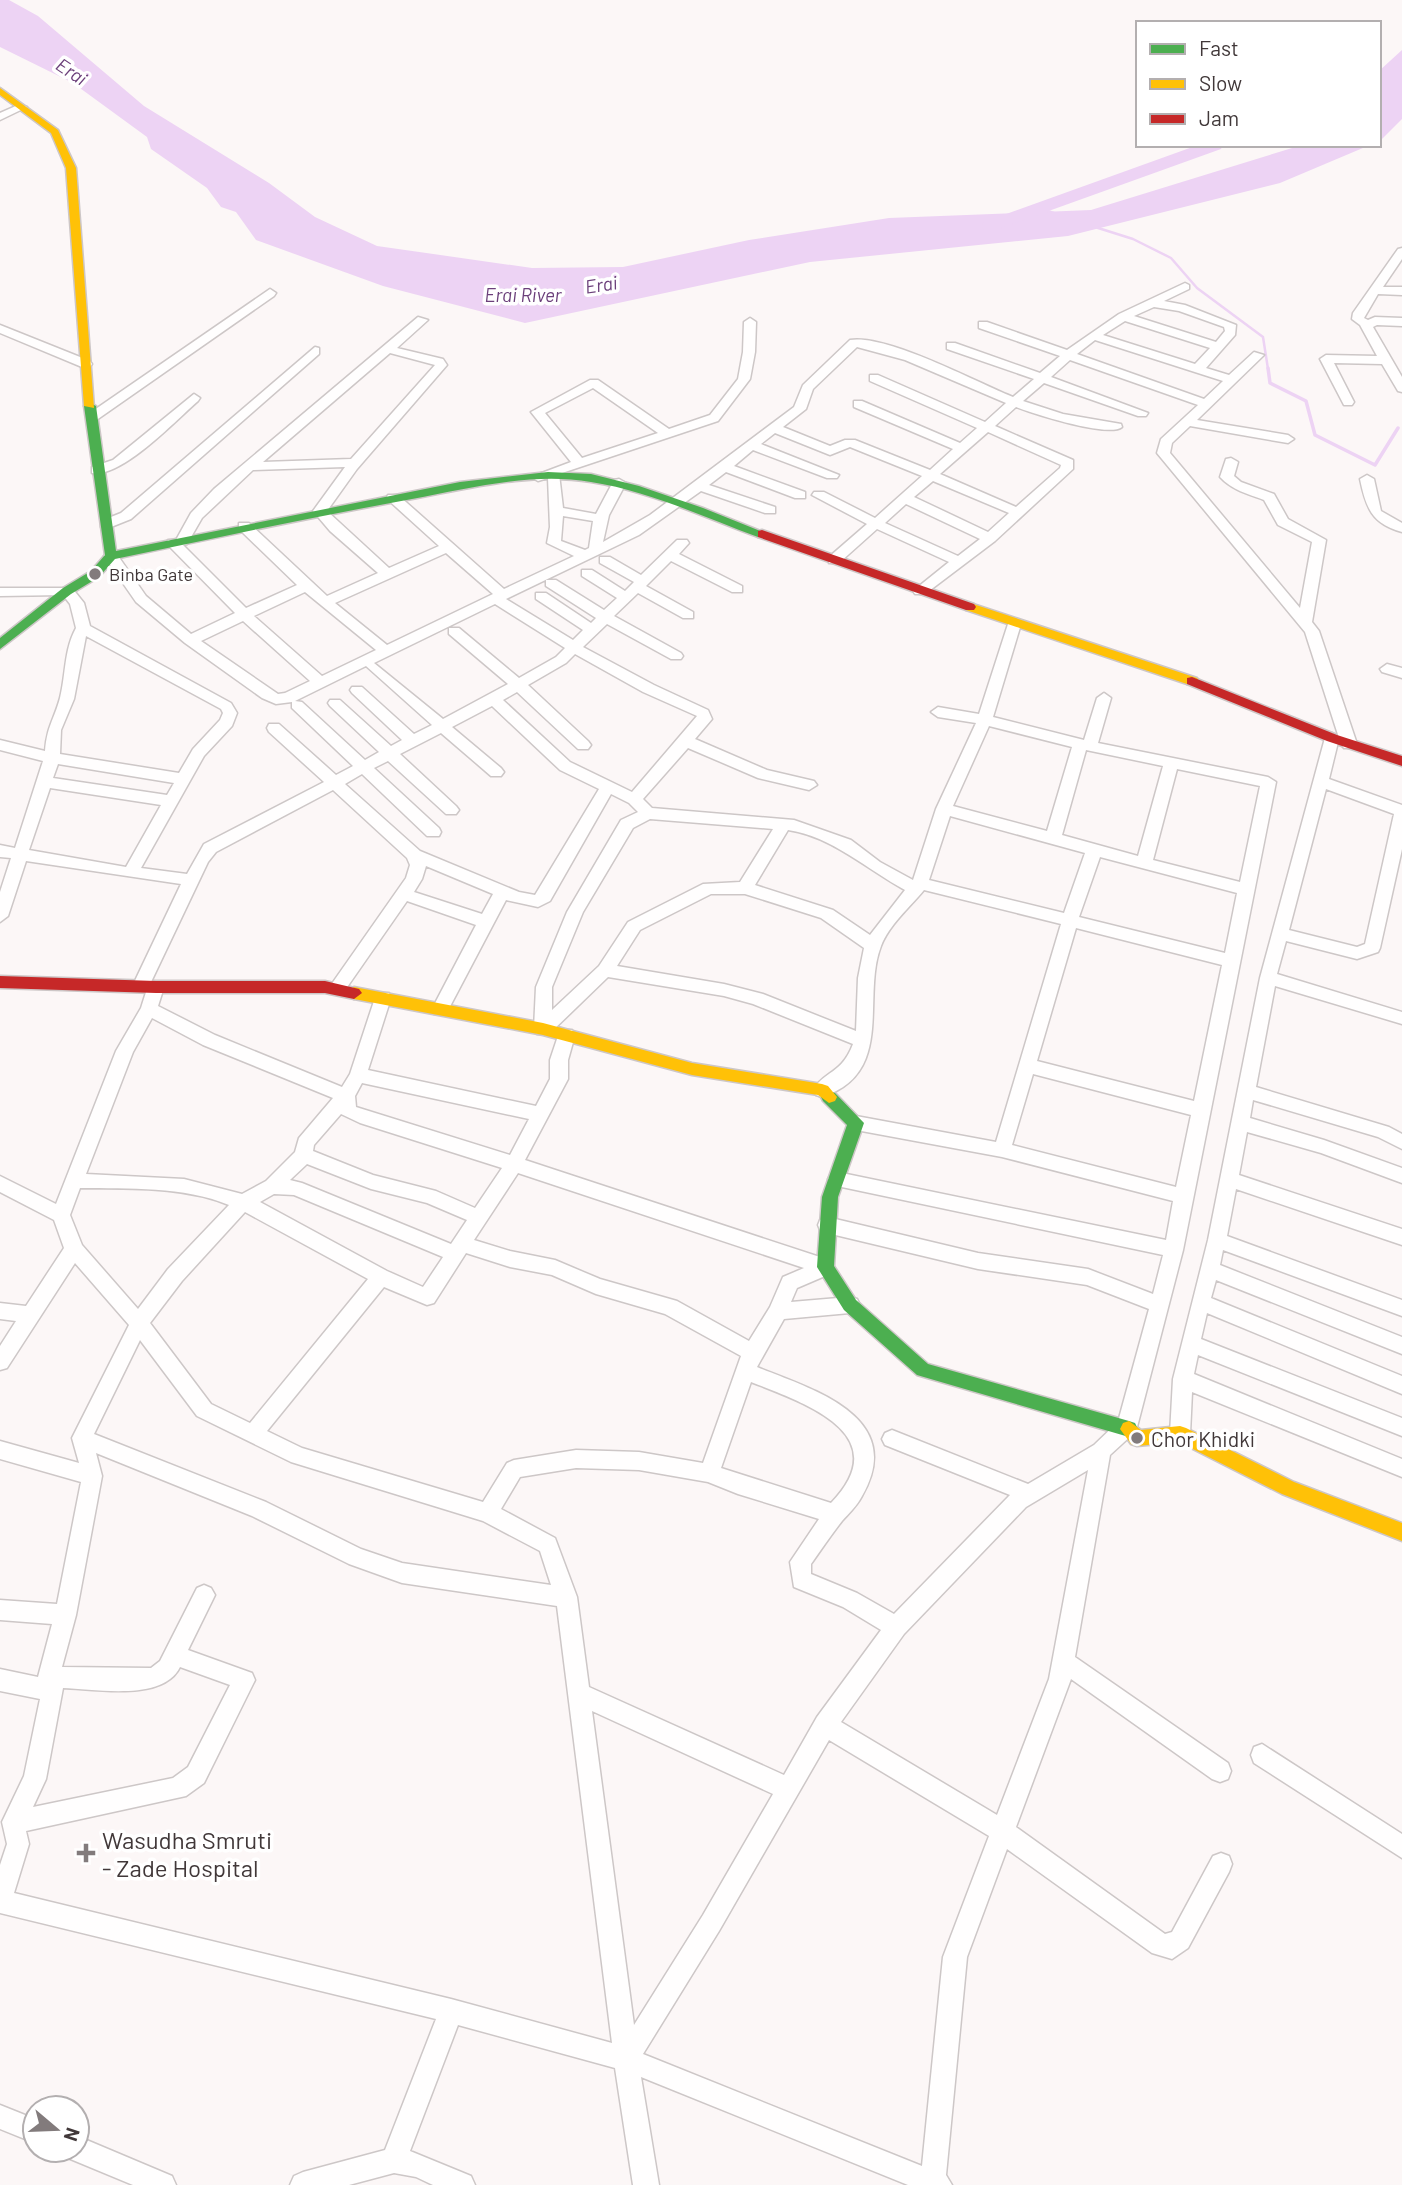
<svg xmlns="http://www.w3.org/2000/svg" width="1402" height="2185" font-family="Barlow,sans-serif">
	<rect width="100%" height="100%" fill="#fcf7f7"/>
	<path fill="#edd3f4" d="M0 0H9L38 16 144 106 269 183 315 217 377 246 532 268 623 267 749 240 889 218 1091 210 1302 145H1370L1280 183 1068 236 810 262 525 323 383 286 256 240 236 212 221 207 207 188 151 149 147 137 73 83 0 47Z
		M1402 50V119L1379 142V71Z"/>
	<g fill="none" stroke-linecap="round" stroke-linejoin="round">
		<path stroke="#edd3f4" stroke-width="2.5" d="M1038 208 1054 213
			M1095 227 1133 239 1171 258 1197 288 1263 337 1268 369"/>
		<path stroke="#edd3f4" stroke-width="3.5" d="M1268 368 1270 383 1306 401 1315 435 1375 465 1398 428"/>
		<path fill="#edd3f4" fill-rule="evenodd" d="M1198 145H1223L1221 149 996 230H984L981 226 984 222Z"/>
		<g stroke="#cdc7c7" stroke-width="3">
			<path id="street" d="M18 105 27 107 0 120V113Z
				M1402 248V259L1383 287H1402V295L1378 294 1364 318 1368 320 1375 317 1402 318V326L1377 325 1373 327 1402 377V392L1398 391 1382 364 1334 363 1354 402 1352 405H1344L1320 359 1326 355 1377 356 1360 325 1352 319 1353 313 1398 249Z
				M1185 283 1189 285V289L1164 301 1185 305 1236 325 1235 335 1206 368 1229 375 1254 352 1264 355 1197 420 1288 435 1294 439 1288 443 1190 426 1172 443 1170 453 1300 608 1312 542 1278 525 1264 500C1248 494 1232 490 1220 477L1226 459 1231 458 1238 462 1234 476 1241 482 1274 494 1288 519 1326 540 1312 622 1319 631 1357 744 1354 748H1344L1341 744 1305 632 1157 453 1161 439 1198 405 1070 360 1051 377 1148 413 1146 416H1138L1044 383 1023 401 1063 414 1121 424 1122 427C1109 438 1034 414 1016 407L995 426 1073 460V469L995 541 925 594H915L913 591 949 562 877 529 839 563H829V557L867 524 812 495 814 492H824L875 518 922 476 850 447 830 455 775 433 761 444 839 475 837 478H827L753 450 734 466 805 492V498H795L726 472 709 485 775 507V513H765L701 491 639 535 506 599 573 640 583 630 536 599V593H546L591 623 596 618 546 586V580H556L604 610 617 598 582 576V570H592L625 591 634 582 600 563V557H610L641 575 677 540H687L689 543 679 554 742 586V592H732L671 561 646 586 693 612V618H683L638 593 614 616 681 653 683 656 681 659H671L607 624 583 647 654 685 708 710 712 719 695 739 767 770 814 781 817 785 809 790 758 778 688 748 643 799 652 808 794 820 851 840 880 862 913 880 936 809 976 723 938 717 931 712 938 707 979 714 1009 621 1014 619 1021 624 993 717 1084 740 1097 698 1104 693 1111 698 1098 743 1268 777 1276 782 1183 1250 1137 1427 1134 1433 1110 1455 1075 1657 1228 1763 1231 1771 1228 1779 1220 1782 1212 1779 1071 1679 1016 1827 1165 1934 1172 1932 1213 1856 1221 1853 1229 1856 1232 1864 1229 1872 1188 1948 1172 1959 1152 1953 1007 1849 967 1957 946 2175 952 2185H908L641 2077 659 2185H633L615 2068 458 2025 410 2151 471 2176 475 2185H433L416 2177 394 2173 349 2185H290L294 2176 303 2172 385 2150 436 2019 0 1913V1865L7 1844 2 1822 24 1776 40 1699 0 1691V1669L38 1677 52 1624 0 1620V1600L57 1604 81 1482 0 1459V1441L79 1463 72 1438 129 1325 75 1263 7 1368 0 1370V1346L16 1321 0 1319V1303L26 1306 64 1248 54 1220 0 1192V1176L56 1204 116 1051 141 1008 147 989H135L133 985 181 884 26 861 8 916 0 922V892L11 858 0 857V845L15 848 43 761 0 750V740L45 751C47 726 54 720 60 698 66 674 64 650 76 628L70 604 63 595 0 596V588H72L84 603 90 626 231 703 237 713 232 726 204 756 141 868 187 874 204 844 324 782 269 732 267 728 269 724H279L336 775 353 766 292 708V702L276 704 262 698 185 643 136 602 104 556 106 553H116L146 596 191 634 235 613 166 543 168 540H176L191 513 214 489 418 317 428 320 397 348 443 359 447 365 357 469 327 511 389 568 439 546 386 498 388 495H398L504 589 574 556 547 543 550 527 548 478 538 481 531 477 571 462 531 412 590 380H598L669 429 710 415 738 379 743 352 744 322 750 318 756 322 755 352 750 379 718 421 559 474 563 508 596 514 614 480 619 479 626 483 609 515 603 542 650 515 794 407 803 385 850 340C887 334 976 382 1013 397L1034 379 947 349V343H955L1040 373 1060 356 979 328V322H987L1067 350 1119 314ZM1154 307 1179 311 1224 327 1225 331 1216 342 1134 316ZM1125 321 1210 348 1195 364 1103 335ZM1095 340 1223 381 1204 399 1077 354ZM857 347 905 360 1006 403 985 422 878 375H870V381L977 428 960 443 862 401H854V407L953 449 930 470 855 440H845L830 446 783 427 806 409 813 389ZM390 353 435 365 351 459 263 462ZM593 388 658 433 582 458 545 413ZM988 432 1061 465 1060 468 1016 507 940 474ZM345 467 313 511 330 531 378 573 327 596 249 523H239V529L297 585 246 608 183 545 187 544 202 518 253 470ZM933 481 1009 513 988 532 914 497ZM906 504 980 539 958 556 885 523ZM563 516 593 521 589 548 585 550 561 541ZM446 553 493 594 387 645 335 603ZM305 592 376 650 322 676 254 616ZM495 604 565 648 556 657 519 678 459 628H449V634L508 684 443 719 374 663ZM243 621 310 681 285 693 278 694 201 641ZM86 636 221 709 223 713 220 720 193 749 179 773 60 754 61 730 74 699ZM575 654 643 692 697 716 632 792 570 762 503 700 517 692 578 749H588L591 745 588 741 528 685 566 663ZM366 666 432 725 414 734 362 687H352L350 690 352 693 402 740 391 746 340 700H330L328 703 330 706 379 752 365 760 302 702 295 701ZM492 706 560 770 599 789 535 895 519 892 420 851 345 784 362 774 427 836H439L441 832 439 828 374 768 388 761 446 814H456L459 810 456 806 400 754 441 733 491 776H501L504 772 501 768 452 727ZM989 726 1072 747 1047 831 953 806ZM1086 750 1163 766 1138 856 1062 835ZM58 764 174 783 167 795 53 778ZM1177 769 1260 786 1240 882 1153 860ZM50 788 161 805 126 867 29 850ZM333 790 407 858 410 865 406 878 331 985 329 989 331 993H343L407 901 476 925 432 1009 434 1014H446L506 900 538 907 550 901 611 794 629 803 638 812 621 820 567 912 536 987 534 1029 537 1034H549L608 977 724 996 753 1004 853 1044C842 1074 824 1071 813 1090L816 1095 822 1097C896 1073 861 997 881 946 889 925 910 907 924 890L1061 924 996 1142 856 1116 850 1118 847 1123 850 1128 856 1130 1002 1157 1173 1201 1166 1240 837 1172 831 1174 828 1179 831 1184 837 1186 1163 1255 1153 1294 1088 1269 978 1253 827 1217 820 1220 818 1225 820 1230 827 1233 978 1269 1087 1285 1149 1309 1118 1422 1094 1445 1028 1484 892 1430 885 1433 882 1439 885 1445 1010 1495 894 1614 857 1593 811 1574V1564C821 1550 831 1535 842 1521 849 1513 857 1506 862 1496 908 1416 811 1389 757 1367L784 1319 850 1313 857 1311 860 1305 857 1299 850 1297 791 1302 797 1288 832 1273 834 1267 832 1261 525 1160 568 1079V1060L575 1035 572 1030H560L550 1060V1079L536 1106 368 1070 391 998 389 993H377L375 998 350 1074 342 1087 215 1035 158 1006 164 987 162 983 151 982 208 862 216 852ZM950 816 1085 853 1064 913 929 880ZM650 819 773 829 740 882 703 884 628 922 599 966 552 1010V987L583 912 633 828ZM788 830C831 836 868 870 905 890L870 935 833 910 755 885ZM1100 857 1237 893 1225 953 1079 917ZM426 866 493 894 482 914 414 892 422 879ZM711 894H745L821 918 864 948 858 978 856 1031 763 994 724 984 617 966 640 930ZM1076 928 1222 965 1194 1101 1037 1061ZM152 1018 203 1045 333 1098 299 1138 295 1152 266 1181 242 1194 184 1179 86 1174 133 1052ZM1033 1074 1191 1115 1176 1187 1012 1145ZM362 1083 529 1119 510 1155 356 1107 355 1096ZM341 1114 360 1123 502 1168 475 1208 436 1191 373 1175 313 1151 314 1145ZM307 1164 371 1189 427 1203 467 1220 451 1244 302 1183 290 1180ZM518 1173 804 1268 783 1277 770 1307 749 1341 677 1301 600 1279 555 1260 510 1251 474 1240ZM80 1188C129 1189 183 1186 229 1205L168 1269 138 1309 82 1245 70 1215ZM274 1194 294 1195 443 1257 423 1287 387 1271 260 1202ZM245 1212 368 1279 250 1423 211 1404 150 1323 182 1281ZM466 1253 510 1267 552 1275 596 1294 665 1314 741 1356 703 1463 639 1452 576 1450 514 1460 507 1463 483 1502 302 1448 267 1431 384 1287 427 1305 434 1303ZM140 1340 197 1416 291 1462 483 1521 540 1551 551 1585 402 1563 361 1549 266 1502 94 1434ZM751 1382C804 1403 898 1434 831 1503L721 1468ZM96 1453 252 1516 349 1564 402 1583 557 1606 612 2043 451 1999 14 1893 29 1844 26 1831 186 1796 204 1783 255 1680 252 1673 188 1650 215 1595 211 1588 204 1585 197 1588 160 1661 151 1668 62 1667 76 1615 102 1476ZM576 1468 639 1470 708 1482 738 1494 819 1519 790 1562 794 1587 843 1607 881 1630 817 1717 784 1775 589 1687 577 1597 555 1538 501 1509 520 1477ZM1088 1470 1049 1679 997 1815 841 1722 904 1634 1026 1507ZM180 1667 230 1685 188 1767 173 1778 33 1807 46 1779 63 1688C95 1689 163 1702 180 1667ZM592 1711 773 1794 703 1915 634 2025ZM829 1740 989 1836 943 1957 922 2166 643 2054 719 1931Z
				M270 289 276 293 274 296 95 421H87V415Z
				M0 325 90 361 92 364 90 367H82L0 333Z
				M315 347 319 348V354L131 519 111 527H101V521L121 513Z
				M194 394 200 398 198 401C176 420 122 478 92 473V467L113 460Z
				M1367 475 1374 479 1381 511 1402 523V532C1372 524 1366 508 1360 479Z
				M1387 664 1402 668V678L1382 672 1380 669Z
				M1332 733 1339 738 1329 779 1402 805V849L1380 948 1378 952 1357 959 1286 941 1277 974 1402 1012V1024L1275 986 1256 1087 1389 1127 1402 1134V1149L1378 1137 1253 1100 1250 1118 1324 1140 1402 1168V1183L1321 1153 1247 1132 1239 1175 1402 1229V1245L1236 1189 1227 1236 1402 1300V1316L1223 1250 1220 1265 1402 1337V1354L1216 1280 1211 1298 1402 1376V1394L1207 1313 1201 1339 1402 1418V1436L1198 1355 1194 1374 1402 1459V1477L1192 1392 1190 1434 1187 1440 1180 1443 1173 1440 1170 1434 1173 1379 1208 1240 1260 978 1325 738ZM1326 789 1394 814 1365 944 1357 947 1289 930Z
				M1262 1744 1402 1834V1858L1254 1763 1251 1755 1254 1747Z
				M0 2105 35 2119V2143L0 2129Z
				M77 2136 172 2176 176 2185H133L68 2158 65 2150H77Z"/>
		</g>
		<g stroke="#cdc7c7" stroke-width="3">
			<path id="fast" d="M90 403 96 406 116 551 460 482 548 472 591 474 639 486 703 508 768 534 766 537H758C703 517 649 491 591 482 531 472 471 488 412 499 313 517 214 538 115 559L99 577 71 594 0 649V638L63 588 91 571 105 555 84 406Z
				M829 1091 835 1093 864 1123 838 1197 834 1266 856 1300 928 1364 1129 1421 1135 1423 1138 1429 1135 1435 1129 1437 917 1375 844 1310 817 1267 822 1197 847 1125 823 1101 821 1097 823 1093Z"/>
		</g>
		<g stroke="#cdc7c7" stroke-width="3">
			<path id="slow" d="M0 88 58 130 76 168 94 408 84 406 66 168 51 133 0 95Z
				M970 603 1197 678 1199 681 1197 684H1187L966 610 964 607Z
				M354 987 543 1023 692 1063 822 1084 828 1086 837 1097 835 1101 829 1103 818 1095 692 1075 543 1035 354 999 346 993Z
				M1129 1421 1141 1430 1180 1426 1186 1428 1294 1482 1402 1523V1541L1282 1494 1179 1442 1137 1446 1131 1444 1120 1429 1123 1423Z"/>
		</g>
		<g stroke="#cdc7c7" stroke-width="3">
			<path id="jam" d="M762 530 974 604 976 607 974 610H966L758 537V531Z
				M1192 677 1337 735 1402 756V766L1327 741 1187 684V678Z
				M0 976 156 981H325L359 989 362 993 354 999 325 993H156L0 988Z"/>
		</g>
		<use href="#street" fill="#fffefe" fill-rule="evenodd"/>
		<use href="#fast" fill="#4caf50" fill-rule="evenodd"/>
		<use href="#slow" fill="#ffc107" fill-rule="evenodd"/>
		<use href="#jam" fill="#c62828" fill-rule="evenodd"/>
	</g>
	<g fill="#827b7c" stroke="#fff" stroke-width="2.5">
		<circle cx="95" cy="574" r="7"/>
		<circle cx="1137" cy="1438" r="7"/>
		<path d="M82.5 1842.5h7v7h7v7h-7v7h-7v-7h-7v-7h7z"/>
	</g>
	<g text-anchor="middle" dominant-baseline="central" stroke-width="7" stroke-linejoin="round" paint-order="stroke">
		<g font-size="18" fill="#413839" stroke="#fff" text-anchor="start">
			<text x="109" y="574">Binba Gate</text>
		</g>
		<g font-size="19" font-style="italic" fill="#6b3f7a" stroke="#fff">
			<text transform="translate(72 71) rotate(34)">Erai</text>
			<text transform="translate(601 284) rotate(-8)">Erai</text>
			<text x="523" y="294">Erai River</text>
		</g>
		<g font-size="21" fill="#413839" stroke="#fff" text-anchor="start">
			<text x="1151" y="1438">Chor Khidki</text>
		</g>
		<g font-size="24" fill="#413839" stroke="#fff" text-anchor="start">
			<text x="102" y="1839">Wasudha Smruti<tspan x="102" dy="28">- Zade Hospital</tspan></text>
		</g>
	</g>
	<rect x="1136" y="21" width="245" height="126" fill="#ffffff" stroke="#b3afb0" stroke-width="2"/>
	<rect x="1150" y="44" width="35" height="10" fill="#4caf50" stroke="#b3afb0" stroke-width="2"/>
	<text x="1199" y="56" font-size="21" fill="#413839">Fast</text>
	<rect x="1150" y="79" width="35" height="10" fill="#ffc107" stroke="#b3afb0" stroke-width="2"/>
	<text x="1199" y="91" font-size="21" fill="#413839">Slow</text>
	<rect x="1150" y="114" width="35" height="10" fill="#c62828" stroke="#b3afb0" stroke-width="2"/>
	<text x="1199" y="126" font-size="21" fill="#413839">Jam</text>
	<g transform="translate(56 2129) rotate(109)"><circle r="33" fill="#ffffff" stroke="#b3afb0" stroke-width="2"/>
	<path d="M0-5L12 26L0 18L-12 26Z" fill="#827b7c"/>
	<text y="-10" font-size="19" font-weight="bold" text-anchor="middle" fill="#413839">N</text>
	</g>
</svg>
